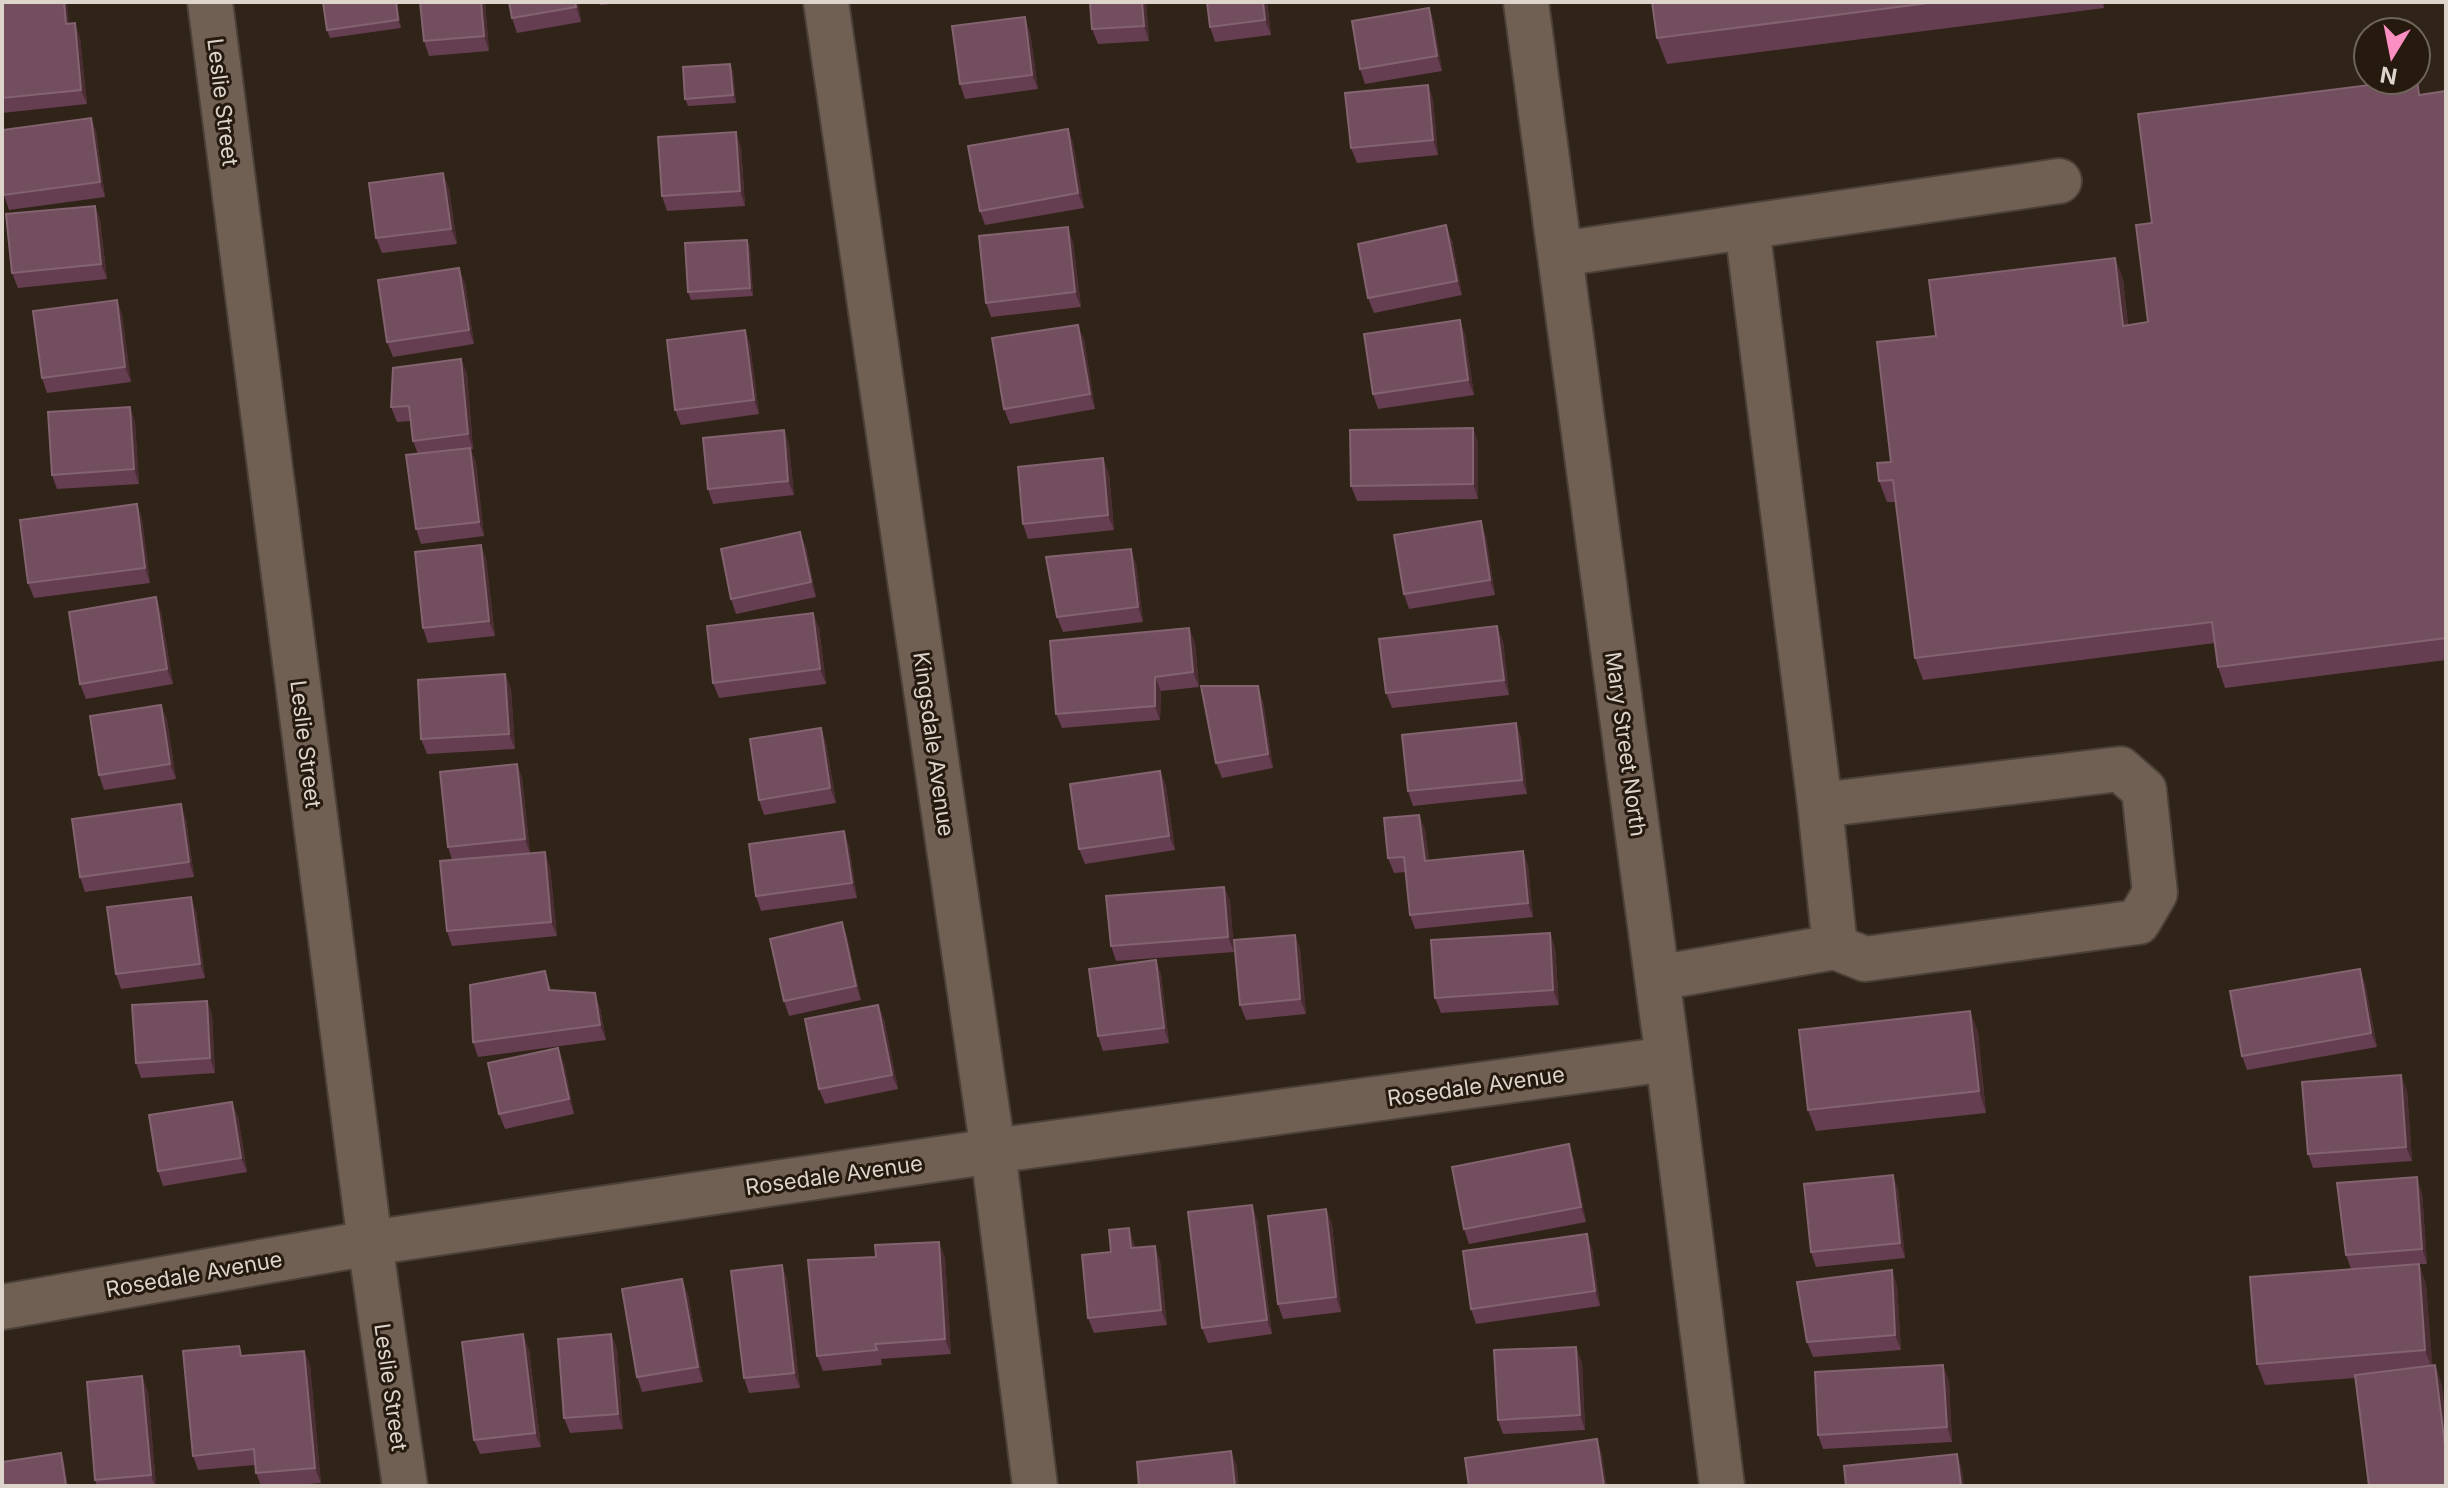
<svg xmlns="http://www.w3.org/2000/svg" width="2448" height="1488" font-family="Inter,sans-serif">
	<rect width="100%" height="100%" fill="#302317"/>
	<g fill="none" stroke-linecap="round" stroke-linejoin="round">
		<g stroke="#4b4037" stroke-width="48">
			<path id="minor" d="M210 2 370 1243 405 1486
				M826 2 993 1151 1035 1486
				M1526 2 1668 1059 1722 1486
				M1747 227 1820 805 1835 947
				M1560 254 2059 181
				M1657 978 1835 947 1865 959 2138 922 2155 893 2144 790 2120 769 1820 805
				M2 1307 370 1243 993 1151 1668 1059"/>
		</g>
		<use href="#minor" stroke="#705f53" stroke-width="44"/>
	</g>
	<path fill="#663e51" d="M2 2 70 24 75 23 80 38 87 104 2 113Z
		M323 2H397L401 28 330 38 327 30Z
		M420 2H485L489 51 429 56 424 41Z
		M578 2 581 22 517 33 512 18Z
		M599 2H630L600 5Z
		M1146 2 1149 41 1098 44 1092 29Z
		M1267 2 1271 35 1215 42 1210 27Z
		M1652 2H2103L2104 8 1667 64 1657 38Z
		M1429 8 1434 22 1442 71 1365 84 1360 69Z
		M1030 32 1038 89 965 99 960 84Z
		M733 71 736 103 688 106 685 99Z
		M1428 85 1433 100 1438 155 1357 163 1351 148Z
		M2446 91V660L2225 688 2218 667 2215 643 1923 680 1915 658 1896 502H1887L1879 481 1891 462 1936 336 2115 258 2123 279 2128 325 2148 322 2152 223Z
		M91 118 96 132 105 197 9 210 4 195Z
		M1068 129 1073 143 1084 208 985 225 980 211Z
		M741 147 745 206 667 211 662 196Z
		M449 188 457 244 382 253 376 238Z
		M95 206 100 220 107 279 18 288 12 273Z
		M747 240 750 248 753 296 691 300 688 292Z
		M1452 240 1462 295 1374 313 1368 298Z
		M1073 242 1081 307 991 317 986 303Z
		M465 283 474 344 393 357 387 342Z
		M117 300 122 315 131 382 47 393 42 378Z
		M745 330 750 345 759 414 681 425 675 410Z
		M1465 334 1474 395 1378 409 1373 394Z
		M1084 339 1095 409 1010 424 1004 409Z
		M461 359 467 374 473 449 471 450 476 463 484 536 421 544 416 529 418 454 413 441 411 421 397 422 391 407Z
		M130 407 135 422 139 484 57 489 52 475Z
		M1473 428 1478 443V499L1357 501 1351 486Z
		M784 430 789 445 794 495 713 504 708 489Z
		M1109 473 1114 530 1028 539 1023 524Z
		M137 504 142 519 150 583 34 598 28 583Z
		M1486 536 1495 595 1409 609 1404 594Z
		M481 545 486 559 495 636 428 643 423 628Z
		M806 547 816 597 736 614 731 599Z
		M1136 564 1143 622 1063 632 1057 617Z
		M161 612 173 684 86 699 80 684Z
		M819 627 826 684 719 698 713 683Z
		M1189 628 1195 643 1199 687 1161 691 1160 720 1062 728 1056 714Z
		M1503 641 1509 695 1392 708 1386 693Z
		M505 674 511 689 515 749 427 754 421 739Z
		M1263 701 1273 768 1222 778 1216 763Z
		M161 705 167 720 176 779 104 790 99 775Z
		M1516 723 1521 738 1527 794 1413 806 1408 791Z
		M821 728 826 743 836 803 764 815 759 800Z
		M517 764 522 778 530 853 550 867 557 936 452 946 447 931 452 860 448 847Z
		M1160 771 1166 786 1175 850 1085 864 1079 849Z
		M1419 815 1425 830 1429 861 1523 851 1528 866 1533 917 1415 929 1410 915 1406 872 1394 873 1388 858Z
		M186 819 194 877 85 892 80 877Z
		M849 846 857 898 761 911 756 896Z
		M1224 887 1230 901 1234 952 1116 961 1111 946Z
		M196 911 205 978 121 989 116 974Z
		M842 922 847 937 861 1000 789 1016 784 1001Z
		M1550 933 1555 948 1559 1005 1441 1013 1435 998Z
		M1295 935 1300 949 1306 1014 1246 1020 1240 1005Z
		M1156 960 1161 975 1169 1043 1103 1051 1098 1036Z
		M545 971 551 990 600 1008 606 1040 478 1057 473 1042Z
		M2365 983 2377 1047 2247 1070 2242 1056Z
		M207 1001 212 1015 215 1073 141 1078 136 1063Z
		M878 1005 884 1019 898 1089 825 1104 819 1089Z
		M1970 1011 1978 1032 1986 1113 1816 1131 1808 1110Z
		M564 1063 574 1114 505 1129 499 1114Z
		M2407 1090 2412 1161 2313 1168 2308 1154Z
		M238 1116 247 1172 163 1186 158 1171Z
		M1574 1159 1586 1222 1469 1244 1464 1229Z
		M1893 1175 1898 1190 1905 1258 1816 1267 1811 1252Z
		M2422 1192 2427 1264H2419L2426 1285 2432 1365H2435L2442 1386 2355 1378 2265 1385 2257 1364 2351 1269 2346 1255Z
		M1326 1209 1332 1224 1341 1312 1283 1319 1278 1304Z
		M1257 1219 1272 1334 1208 1343 1202 1328Z
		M1134 1243 1135 1248 1160 1260 1167 1325 1094 1333 1088 1318 1111 1252Z
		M1592 1248 1600 1306 1476 1324 1471 1309Z
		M945 1257 951 1354 881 1359 882 1365 823 1371 817 1356Z
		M782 1265 787 1280 800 1388 749 1393 744 1378Z
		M1897 1285 1901 1350 1813 1357 1807 1342Z
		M688 1294 703 1382 642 1392 637 1377Z
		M611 1334 617 1349 623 1429 570 1433 564 1418Z
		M529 1349 541 1447 480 1454 474 1440Z
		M304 1351 310 1365 321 1483 285 1486H261L256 1473 255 1465 198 1470 193 1456 243 1356Z
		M1582 1362 1585 1430 1503 1434 1498 1420Z
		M1949 1380 1952 1442 1823 1449 1818 1435Z
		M148 1391 156 1486H97L95 1480Z"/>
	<path fill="#4b2d34" d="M64 2H67L71 39 66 24Z
		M396 2H397L401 28 398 20Z
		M481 2H485L489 51 484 36Z
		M575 2H578L581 22 576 7Z
		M1142 2H1146L1149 41 1144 26Z
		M1263 2H1267L1271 35 1265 20Z
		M1429 8 1434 22 1442 71 1437 56Z
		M1025 17 1030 32 1038 89 1032 75Z
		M75 23 80 38 87 104 81 90Z
		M730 64 733 71 736 103 733 95Z
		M1428 85 1433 100 1438 155 1433 140Z
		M91 118 96 132 105 197 100 182Z
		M1068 129 1073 143 1084 208 1078 193Z
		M736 132 741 147 745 206 740 191Z
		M443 173 449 188 457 244 451 229Z
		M95 206 100 220 107 279 101 264Z
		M1446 225 1452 240 1462 295 1457 281Z
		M1068 227 1073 242 1081 307 1075 292Z
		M747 240 750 248 753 296 750 288Z
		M2115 258 2123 279 2130 347 2123 326Z
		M459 268 465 283 474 344 469 330Z
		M117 300 122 315 131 382 125 367Z
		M1460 320 1465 334 1474 395 1468 380Z
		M1078 325 1084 339 1095 409 1090 394Z
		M745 330 750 345 759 414 754 400Z
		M461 359 467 374 473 449 468 434Z
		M130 407 135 422 139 484 134 469Z
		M1473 428 1478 443V499L1473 484Z
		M784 430 789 445 794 495 788 481Z
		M470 448 476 463 484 536 479 522Z
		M1103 458 1109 473 1114 530 1108 515Z
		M137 504 142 519 150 583 145 568Z
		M1481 521 1486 536 1495 595 1490 580Z
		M800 532 806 547 816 597 811 582Z
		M481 545 486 559 495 636 489 621Z
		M1131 549 1136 564 1143 622 1138 607Z
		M156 597 161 612 173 684 167 669Z
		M813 613 819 627 826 684 820 669Z
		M1497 626 1503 641 1509 695 1504 680Z
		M1189 628 1195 643 1199 687 1193 672Z
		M505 674 511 689 515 749 509 734Z
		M1155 677 1161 691 1160 720 1155 706Z
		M1258 686 1263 701 1273 768 1268 754Z
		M161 705 167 720 176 779 170 764Z
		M1516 723 1521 738 1527 794 1522 780Z
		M821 728 826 743 836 803 830 788Z
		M517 764 522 778 530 854 525 839Z
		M1160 771 1166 786 1175 850 1169 836Z
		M181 804 186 819 194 877 189 862Z
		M1419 815 1425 830 1430 876 1425 861Z
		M844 831 849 846 857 898 852 883Z
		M1523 851 1528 866 1533 917 1528 903Z
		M545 852 550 867 557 936 551 922Z
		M1224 887 1230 901 1234 952 1228 937Z
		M191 897 196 911 205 978 200 964Z
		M842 922 847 937 861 1000 856 986Z
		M1550 933 1555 948 1559 1005 1553 990Z
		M1295 935 1300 949 1306 1014 1300 999Z
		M1156 960 1161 975 1169 1043 1164 1028Z
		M2360 969 2365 983 2377 1047 2371 1033Z
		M595 993 600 1008 606 1040 600 1025Z
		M207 1001 212 1015 215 1073 210 1058Z
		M878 1005 884 1019 898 1089 892 1075Z
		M1970 1011 1978 1032 1986 1113 1979 1091Z
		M558 1048 564 1063 574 1114 569 1099Z
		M2401 1075 2407 1090 2412 1161 2406 1147Z
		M232 1102 238 1116 247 1172 241 1158Z
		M1569 1144 1574 1159 1586 1222 1581 1207Z
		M1893 1175 1898 1190 1905 1258 1900 1243Z
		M2417 1177 2422 1192 2427 1264 2422 1249Z
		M1252 1205 1257 1219 1272 1334 1267 1320Z
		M1326 1209 1332 1224 1341 1312 1336 1297Z
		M1129 1228 1134 1243 1136 1263 1131 1248Z
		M1587 1234 1592 1248 1600 1306 1595 1291Z
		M939 1242 945 1257 951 1354 945 1339Z
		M1155 1246 1160 1260 1167 1325 1161 1310Z
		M2419 1264 2426 1285 2433 1371 2425 1350Z
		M782 1265 787 1280 800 1388 794 1373Z
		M1892 1270 1897 1285 1901 1350 1895 1335Z
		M682 1279 688 1294 703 1382 698 1367Z
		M523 1334 529 1349 541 1447 535 1433Z
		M611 1334 617 1349 623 1429 618 1414Z
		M1576 1347 1582 1362 1585 1430 1580 1415Z
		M304 1351 310 1365 321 1483 315 1468Z
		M1943 1365 1949 1380 1952 1442 1947 1427Z
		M2435 1365 2442 1386 2446 1414V1454Z
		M142 1376 148 1391 156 1486H155L151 1475Z
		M1597 1439 1602 1454 1607 1486H1604Z
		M1231 1451 1237 1466 1239 1486H1235Z
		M61 1453 64 1461 68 1486H66Z
		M1957 1454 1962 1469 1964 1486H1961Z"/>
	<path fill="#734e5e" stroke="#836370" stroke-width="2" d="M2 2H64L66 24 75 23 81 90 2 98Z
		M323 2H396L398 20 327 30Z
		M420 2H481L484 36 424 41Z
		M509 2H575L576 7 512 18Z
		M1090 2H1142L1144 26 1092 29Z
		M1207 2H1263L1265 20 1210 27Z
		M1652 2H1936L1657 38Z
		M1429 8 1437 56 1360 69 1352 21Z
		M1025 17 1032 75 960 84 952 26Z
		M730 64 733 95 685 99 683 67Z
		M2417 79 2419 95 2446 91V638L2218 667 2212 622 1915 658 1893 480 1879 481 1877 463 1891 462 1877 342 1936 336 1929 280 2115 258 2123 326 2148 322 2136 225 2152 223 2138 114Z
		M1428 85 1433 140 1351 148 1345 93Z
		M91 118 100 182 4 195 2 183V130Z
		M1068 129 1078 193 980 211 968 146Z
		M736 132 740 191 662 196 658 137Z
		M443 173 451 229 376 238 369 183Z
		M95 206 101 264 12 273 6 214Z
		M1446 225 1457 281 1368 298 1358 244Z
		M1068 227 1075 292 986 303 979 236Z
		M747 240 750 288 688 292 685 243Z
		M459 268 469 330 387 342 378 280Z
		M117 300 125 367 42 378 33 311Z
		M1460 320 1468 380 1373 394 1364 334Z
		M1078 325 1090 394 1004 409 992 338Z
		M745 330 754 400 675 410 667 340Z
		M461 359 468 434 413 441 409 406 391 407 393 368Z
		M130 407 134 469 52 475 48 412Z
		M1473 428V484L1351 486 1350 430Z
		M784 430 788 481 708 489 703 438Z
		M470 448 479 522 416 529 406 455Z
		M1103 458 1108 515 1023 524 1018 467Z
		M137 504 145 568 28 583 20 520Z
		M1481 521 1490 580 1404 594 1394 535Z
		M800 532 811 582 731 599 721 549Z
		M481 545 489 621 423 628 415 552Z
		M1131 549 1138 607 1057 617 1046 557Z
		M156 597 167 669 80 684 69 612Z
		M813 613 820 669 713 683 707 626Z
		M1497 626 1504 680 1386 693 1379 639Z
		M1189 628 1193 672 1155 677V706L1056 714 1050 641Z
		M505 674 509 734 421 739 418 680Z
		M1201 686H1258L1268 754 1216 763Z
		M161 705 170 764 99 775 90 716Z
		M1516 723 1522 780 1408 791 1402 735Z
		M821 728 830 788 759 800 750 739Z
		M517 764 525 839 448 847 440 772Z
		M1160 771 1169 836 1079 849 1070 784Z
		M181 804 189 862 80 877 72 819Z
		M1419 815 1425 861 1523 851 1528 903 1410 915 1404 857 1388 858 1384 818Z
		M844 831 852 883 756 896 749 844Z
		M545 852 551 922 447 931 440 861Z
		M1224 887 1228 937 1111 946 1106 896Z
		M191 897 200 964 116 974 107 907Z
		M842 922 856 986 784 1001 770 939Z
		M1550 933 1553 990 1435 998 1431 940Z
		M1295 935 1300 999 1240 1005 1234 940Z
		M1156 960 1164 1028 1098 1036 1089 969Z
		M2360 969 2371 1033 2242 1056 2230 991Z
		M545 971 549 990 595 993 600 1025 473 1042 470 985Z
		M207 1001 210 1058 136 1063 132 1005Z
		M878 1005 892 1075 819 1089 805 1019Z
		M1970 1011 1979 1091 1808 1110 1799 1030Z
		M558 1048 569 1099 499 1114 488 1063Z
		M2401 1075 2406 1147 2308 1154 2302 1082Z
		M232 1102 241 1158 158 1171 149 1115Z
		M1569 1144 1581 1207 1464 1229 1452 1167Z
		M1893 1175 1900 1243 1811 1252 1804 1184Z
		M2417 1177 2422 1249 2346 1255 2337 1183Z
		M1252 1205 1267 1320 1202 1328 1188 1212Z
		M1326 1209 1336 1297 1278 1304 1268 1216Z
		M1129 1228 1131 1248 1155 1246 1161 1310 1088 1318 1082 1255 1111 1252 1109 1230Z
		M1587 1234 1595 1291 1471 1309 1463 1251Z
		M939 1242 945 1339 875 1344 877 1350 817 1356 808 1260 876 1257 875 1245Z
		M2419 1264 2425 1350 2257 1364 2250 1277Z
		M782 1265 794 1373 744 1378 731 1271Z
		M1892 1270 1895 1335 1807 1342 1797 1282Z
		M682 1279 698 1367 637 1377 622 1289Z
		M523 1334 535 1433 474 1440 462 1342Z
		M611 1334 618 1414 564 1418 558 1339Z
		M239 1346 241 1356 304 1351 315 1468 256 1473 254 1449 193 1456 183 1351Z
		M1576 1347 1580 1415 1498 1420 1494 1350Z
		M1943 1365 1947 1427 1818 1435 1815 1372Z
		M2435 1365 2446 1454V1486H2369L2355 1375Z
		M142 1376 151 1475 95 1480 87 1382Z
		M1597 1439 1604 1486H1469L1465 1458Z
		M1231 1451 1235 1486H1139L1137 1462Z
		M61 1453 66 1486H2V1462Z
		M1957 1454 1961 1486H1846L1844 1466Z"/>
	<g text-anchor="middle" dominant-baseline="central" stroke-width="6" stroke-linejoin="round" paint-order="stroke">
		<g font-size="22" fill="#ddd4cc" stroke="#26190e">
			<text transform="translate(223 102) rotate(83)">Leslie Street</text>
			<text transform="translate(306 744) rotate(83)">Leslie Street</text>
			<text transform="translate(934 744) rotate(82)">Kingsdale Avenue</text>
			<text transform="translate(1626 744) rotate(82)">Mary Street North</text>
			<text transform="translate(1476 1086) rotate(-8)">Rosedale Avenue</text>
			<text transform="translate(834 1175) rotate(-8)">Rosedale Avenue</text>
			<text transform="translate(194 1274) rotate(-10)">Rosedale Avenue</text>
			<text transform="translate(391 1387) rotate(82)">Leslie Street</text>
		</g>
	</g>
	<rect width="2448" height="1488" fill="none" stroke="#ddd4cc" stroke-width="8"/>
	<g transform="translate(2392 56) rotate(190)"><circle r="38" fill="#26190e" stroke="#6f645a" stroke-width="2"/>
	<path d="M0-6L14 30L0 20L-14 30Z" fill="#fc8fc1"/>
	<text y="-12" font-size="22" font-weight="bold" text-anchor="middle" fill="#ddd4cc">N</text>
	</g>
</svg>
